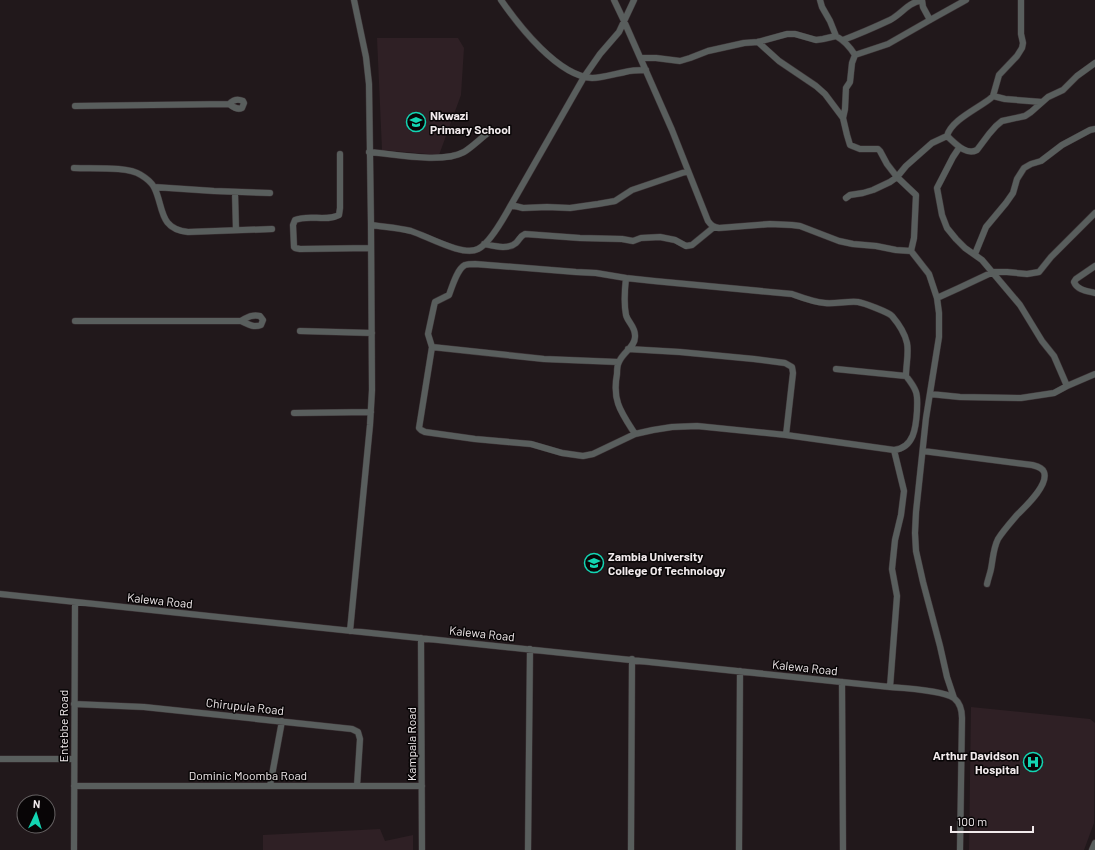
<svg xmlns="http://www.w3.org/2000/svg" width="1095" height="850" font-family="Barlow,sans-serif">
	<rect width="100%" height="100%" fill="#21181b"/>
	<path fill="#2f2025" d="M377 38H458L464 48 461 95 439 155 382 150Z
		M971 707 1090 719 1095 723 1094 823 1084 850H969Z
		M380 829 385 841 413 835V850H263V835Z"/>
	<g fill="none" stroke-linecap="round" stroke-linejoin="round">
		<g stroke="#3e3538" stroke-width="7">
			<path id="minor" d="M501 0C519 26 558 76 592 78 603 78 614 74 625 72 632 70 639 70 646 70
				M614 0 624 21 672 130 708 221C711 225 713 227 719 228L770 224 792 225 800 226 839 241 853 244 876 246 896 250 911 251 929 274 937 298 939 313V337L926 418 916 512 915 533 916 551 923 582 940 646 947 677 954 698
				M820 0 822 7 830 21 836 36
				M922 0 923 7 930 20
				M843 40C859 34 875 27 890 20 903 13 906 4 922 0
				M758 42 779 61 816 86 825 94 843 118
				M855 55 888 44 930 20 966 0
				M641 58H656L680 61 690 58 708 51 744 43 758 42 787 34H795L816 40 823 39 836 36C845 41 850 47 855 55L852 63 850 82 846 88 845 109 843 118 847 135 850 145 860 149H878L880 151 887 164 897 177 890 182 873 190 863 193 850 195 846 198
				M993 96 1005 99 1042 102
				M75 106 229 104C233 107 237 110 242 108L244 103 243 101C237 98 233 100 229 104
				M947 136C955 143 966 156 977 150L989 134 996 126 1002 121 1025 116 1031 112 1048 97 1063 90 1077 76 1095 63
				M959 148 953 157 937 188 942 215 947 228 956 239 965 248 982 260 1020 305 1042 341 1054 356 1067 386
				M369 152C394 154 442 164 464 152 472 147 480 139 488 133
				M340 154V208L339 215C326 222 309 214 295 220L293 225 294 247 295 248 300 249 371 248
				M74 168C92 169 127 166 141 175 146 178 151 182 154 187 164 206 158 229 188 232L272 229
				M154 187 214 191 270 193
				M235 192 236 230
				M511 205 523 208 547 207 570 208 598 204 615 201 632 190 688 171
				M371 225C384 227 398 228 411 231 427 236 463 257 478 249 489 244 505 216 511 205L584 77 600 54 619 32 634 0
				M484 244C494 246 508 250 516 243 520 239 520 236 525 234L580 238 622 239 633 241 641 238 660 237 675 240 686 246 692 245 714 227
				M911 251 914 238 916 195 897 177 906 166 932 143 947 136C951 120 979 108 991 98L993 96 999 75 1017 56 1022 48 1023 43 1021 34V0
				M975 254 986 227 1006 203 1013 193 1017 179 1024 168 1031 164 1041 161 1062 145 1090 130 1095 129
				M1095 266 1076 279 1074 282C1077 290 1087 291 1095 293
				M626 278 654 281 792 294C803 298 813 302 825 303 836 304 847 301 858 302 864 303 888 312 892 316 898 323 905 334 907 343 909 353 906 365 906 376
				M937 298 959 288 993 272H1007L1027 274 1039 272 1051 257 1095 213
				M75 321H241C248 317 253 314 260 316L263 320 261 325C253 328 248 324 241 321
				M300 331 372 333
				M432 347 544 359 618 362
				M628 349 680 352 754 359 785 363 792 367 793 373 786 435
				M836 369 906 376C910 381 914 386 916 392 918 398 917 405 917 411 916 427 914 448 894 450
				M930 394 960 397 1021 398 1054 393 1067 386 1095 374
				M294 413 371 412
				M635 434C621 412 612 401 617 374 617 370 617 365 619 362 623 352 635 347 635 337 636 327 628 323 626 315 624 305 625 287 626 278L596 273 576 272 475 264C472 264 468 264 465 265 457 269 452 287 449 295L435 302 434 306 428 334 432 347 419 428 421 430 425 432 475 439 531 444 562 453 583 456 593 454 635 434 653 430 672 427 697 426 786 435 894 450 904 491 901 515 895 540 892 569 897 596 890 687
				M923 451 1032 465C1036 466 1042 467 1044 472 1049 485 1025 507 1017 515 1011 522 1003 531 998 539 993 549 993 559 991 569 990 574 988 579 987 584
				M0 594 199 615 890 687C905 688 942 690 954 698 960 703 962 710 962 718L960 850
				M350 631 370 425 372 390 371 225 369 84 366 57 354 0
				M421 638 422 850
				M842 682 843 850
				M74 704 144 707 352 729 358 732 360 739 357 786
				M0 759H74
				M74 786H422
				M270 786 282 721
				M74 850 75 602
				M528 850 530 649
				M631 850 632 659
				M739 850 740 671
				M1092 850 1095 843"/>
		</g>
		<use href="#minor" stroke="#595e5d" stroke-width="6"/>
	</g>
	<defs>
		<g id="school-ring" transform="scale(1)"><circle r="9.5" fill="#080506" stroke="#13d5b3" stroke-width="1.5"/><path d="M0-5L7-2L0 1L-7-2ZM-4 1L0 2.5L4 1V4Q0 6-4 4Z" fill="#13d5b3"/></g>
		<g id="university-ring" transform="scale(1)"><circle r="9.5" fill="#080506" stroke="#13d5b3" stroke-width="1.5"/><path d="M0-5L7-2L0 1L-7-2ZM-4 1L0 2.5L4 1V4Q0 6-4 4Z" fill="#13d5b3"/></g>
		<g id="hospital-ring" transform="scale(1)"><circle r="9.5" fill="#080506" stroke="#13d5b3" stroke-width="1.5"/><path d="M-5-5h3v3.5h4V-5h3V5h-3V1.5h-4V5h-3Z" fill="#13d5b3"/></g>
	</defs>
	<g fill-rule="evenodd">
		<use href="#school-ring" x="416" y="122"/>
		<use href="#university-ring" x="594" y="563"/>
		<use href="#hospital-ring" x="1033" y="762"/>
	</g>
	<g text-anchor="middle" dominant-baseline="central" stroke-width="3" stroke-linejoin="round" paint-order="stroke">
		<g font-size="12" font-weight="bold" fill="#f1eaec" stroke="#080506" text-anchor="start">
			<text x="430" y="115">Nkwazi<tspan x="430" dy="14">Primary School</tspan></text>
			<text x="608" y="556">Zambia University<tspan x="608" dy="14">College Of Technology</tspan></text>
			<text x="1019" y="755" text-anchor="end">Arthur Davidson<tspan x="1019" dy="14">Hospital</tspan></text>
		</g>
		<g font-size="12" fill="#f1eaec" stroke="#080506">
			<text transform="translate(160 600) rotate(6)">Kalewa Road</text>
			<text transform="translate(482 633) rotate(6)">Kalewa Road</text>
			<text transform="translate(805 667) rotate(6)">Kalewa Road</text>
			<text transform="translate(245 706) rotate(6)">Chirupula Road</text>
			<text transform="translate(63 726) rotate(-90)">Entebbe Road</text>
			<text transform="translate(411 744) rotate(-90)">Kampala Road</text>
			<text x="248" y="775">Dominic Moomba Road</text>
		</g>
	</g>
	<g transform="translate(36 814) rotate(4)"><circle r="19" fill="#080506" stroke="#656162"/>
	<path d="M0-3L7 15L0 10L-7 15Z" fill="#13d5b3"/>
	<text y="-6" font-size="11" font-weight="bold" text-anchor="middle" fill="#f1eaec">N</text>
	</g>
	<path d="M951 826v6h82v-6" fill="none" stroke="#f1eaec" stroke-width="2"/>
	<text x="957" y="826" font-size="12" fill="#f1eaec" stroke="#080506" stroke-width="3" paint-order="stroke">100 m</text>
</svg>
